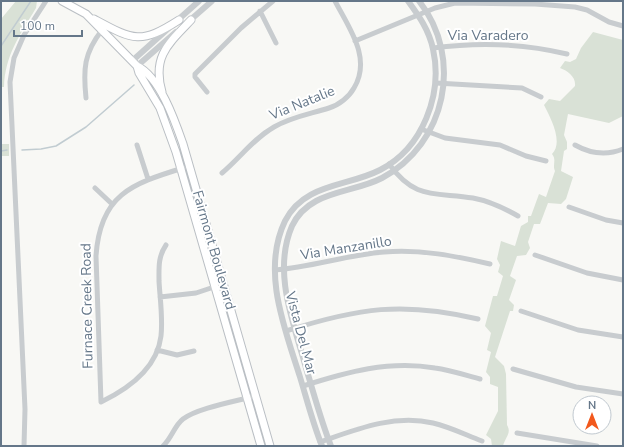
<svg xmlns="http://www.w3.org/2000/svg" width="624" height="447" font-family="'Nunito Sans',sans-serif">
	<rect width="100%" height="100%" fill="#f8f8f5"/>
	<path fill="#d9e1d6" d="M16 1H37L36 8C20 35 5 55 4 87H1V19Z
		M593 32 623 40V116L609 123 568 114 564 135 567 142V149L564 151 561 171 573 177 566 199 561 204 548 203 540 224H534L528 242 530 248 526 255 517 256 510 276 516 280 509 300 514 305 513 311H510L495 357 504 366 506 374 507 425C512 433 505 438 503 446H492L491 439 486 435 498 411V387L490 384V377L486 372 491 352 487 350 491 333 485 326 493 296H497L503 276 498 272 500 265 497 259 501 241 515 246 521 226 528 222V216H531L539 194 546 197 555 171C552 165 557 160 552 154 564 142 550 117 544 105L549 99 560 101 575 86C576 77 568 71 560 68L565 61 570 62 576 59 581 48Z
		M1 144H9V156H1Z"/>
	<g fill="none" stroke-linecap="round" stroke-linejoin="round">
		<path stroke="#c1ccd1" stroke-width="1.5" d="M1 46 31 1
			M22 150 41 149 56 146 86 127 134 85
			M1 151 7 150"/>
		<g stroke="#babfc4" stroke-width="9">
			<path id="secondary" d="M62 1 86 14 137 66 139 73 160 108 176 152 261 446
				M94 19C133 40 140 45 179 20
				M137 66C160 77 175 121 183 144L270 446
				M162 92C152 57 168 44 191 20"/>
		</g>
		<path stroke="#c8cccf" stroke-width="5" d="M260 11 276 43
			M355 41 435 8 455 3 535 4 575 7 587 10 609 22 623 26
			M433 48C479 42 522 43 567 54
			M436 83 522 88 541 97
			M207 92 195 77V74L241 28 273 1
			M86 98C83 69 84 53 102 30
			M421 129 445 138 500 145 526 156 546 161
			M137 145 148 179
			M575 145C591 154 606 156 623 149
			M389 164C415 200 434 192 473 198 489 201 504 208 518 216
			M222 173C240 158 253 139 274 127 291 117 310 114 329 108 339 105 349 97 354 88 372 58 349 28 335 1
			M95 188 112 204
			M569 207 606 220 623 223
			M166 245C158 257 159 267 159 281 160 299 163 318 161 336 157 369 128 389 101 402L96 256C100 195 131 184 183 168
			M535 255 587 273 623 280
			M275 270C312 267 347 255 384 252 421 249 455 256 490 264
			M160 297 196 293 217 286
			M521 311 578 330 623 337
			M286 331C358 308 403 301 478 319
			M157 350 177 355 194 351
			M513 369 576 387 623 394
			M303 386C347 372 389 360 435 368 450 370 465 375 480 379
			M517 433 597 446
			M320 442C357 429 394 414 433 423 450 427 466 435 482 441
			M24 446 25 409 10 82 14 58 24 35 46 1
			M163 446C172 438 174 426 183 419 197 408 237 401 255 396"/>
		<path stroke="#c8cccf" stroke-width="6" d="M188 22 212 1
			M132 61 199 1
			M137 66 176 32
			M322 446C313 424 307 400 300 377 285 329 261 271 285 221 304 183 347 187 380 170 423 148 443 94 433 49 429 30 419 16 408 1
			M331 446C321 421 314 394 306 368 294 324 272 272 292 226 309 190 351 194 382 178 446 144 464 58 419 1"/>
		<use href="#secondary" stroke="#fff" stroke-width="7"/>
	</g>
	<g text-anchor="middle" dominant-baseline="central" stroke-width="4" stroke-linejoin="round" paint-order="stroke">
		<g font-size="14" fill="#657789" stroke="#fff">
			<text x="488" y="35">Via Varadero</text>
			<text transform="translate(302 103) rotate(-22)">Via Natalie</text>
			<text transform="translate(346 248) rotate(-9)">Via Manzanillo</text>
			<text transform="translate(214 250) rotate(74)">Fairmont Boulevard</text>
			<text transform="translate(87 306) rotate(-91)">Furnace Creek Road</text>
			<text transform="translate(301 333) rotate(75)">Vista Del Mar</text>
		</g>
	</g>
	<rect width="624" height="447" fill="none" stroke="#657789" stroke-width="4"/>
	<g transform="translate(592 415)"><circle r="19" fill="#ffffff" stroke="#c1c9d0"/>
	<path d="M0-3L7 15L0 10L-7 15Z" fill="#f2581c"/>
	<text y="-6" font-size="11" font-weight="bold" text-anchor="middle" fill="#657789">N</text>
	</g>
	<path d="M14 30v6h68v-6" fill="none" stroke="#657789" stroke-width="2"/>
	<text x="20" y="30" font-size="12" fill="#657789" stroke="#ffffff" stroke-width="3" paint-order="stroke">100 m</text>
</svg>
